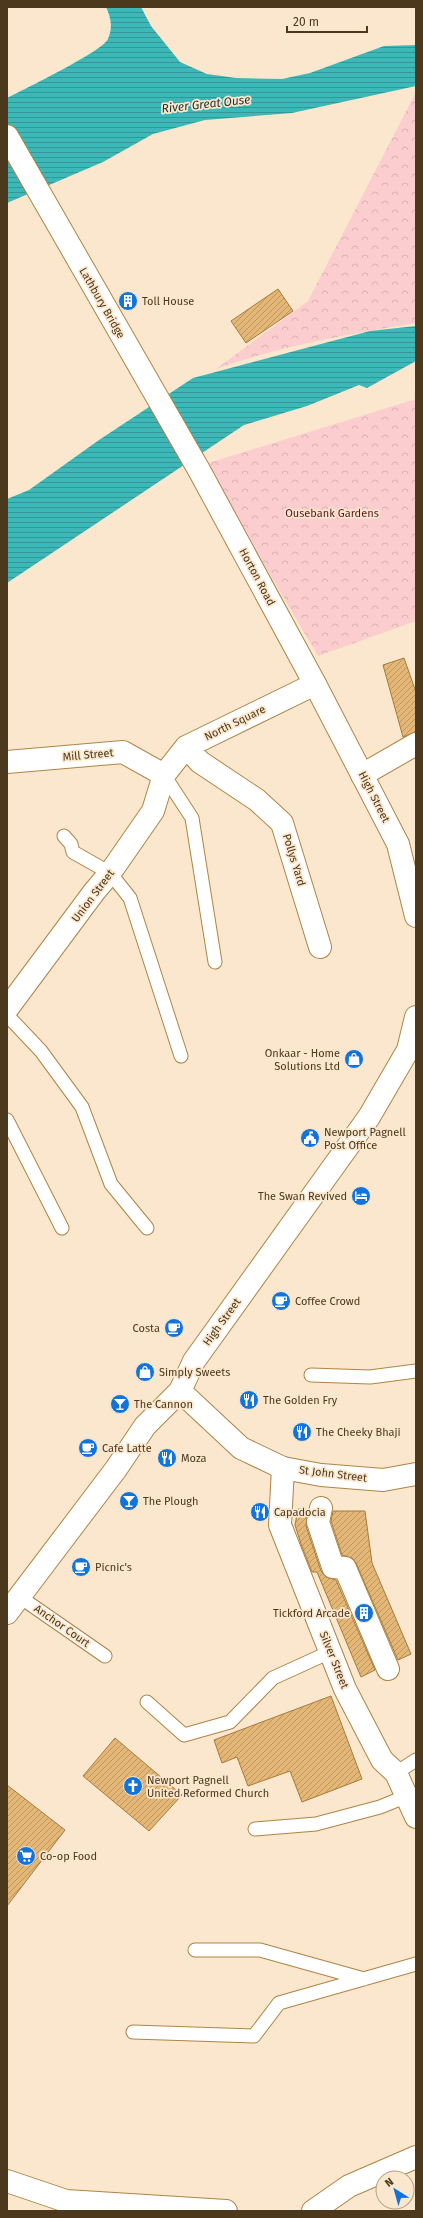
<svg xmlns="http://www.w3.org/2000/svg" width="423" height="2218" font-family="'Fira Sans',sans-serif">
	<defs>
		<pattern id="forest-crowns" width="20" height="18" patternUnits="userSpaceOnUse"><rect width="20" height="18" fill="#fccdcf"/><path d="M2 6a3 3 0 1 1 6 0M12 15a3 3 0 1 1 6 0" fill="none" stroke="#dab1b1"/></pattern>
		<pattern id="water-rules" width="6" height="5" patternUnits="userSpaceOnUse"><rect width="6" height="5" fill="#3db8b8"/><path d="M0 2.5h6" fill="none" stroke="#359795"/></pattern>
		<pattern id="building-hatch" width="6" height="6" patternUnits="userSpaceOnUse"><rect width="6" height="6" fill="#e5b777"/><path d="M-1 1l2-2M0 6l6-6M5 7l2-2" fill="none" stroke="#bc9661"/></pattern>
	</defs>
	<rect width="100%" height="100%" fill="#fae7cd"/>
	<path fill="url(#forest-crowns)" d="M416 92V323C349 334 280 346 216 369L308 301Z
		M416 399V621L318 656 205 464Z"/>
	<path fill="url(#water-rules)" d="M106 7H141L151 26 180 62 207 74 236 78 282 79 310 73 384 46 416 45V86L292 113 205 120 153 134 103 162 7 203V98C23 90 103 51 108 39 113 27 111 18 106 7Z
		M416 326V361L367 388 359 385 307 406 244 425 7 583V499L29 490 99 440 193 378 370 331Z"/>
	<path fill="url(#building-hatch)" stroke="#a67b3a" d="M278 289 293 311 246 343 231 321Z
		M404 658 416 692V732L403 737 383 665Z
		M298 1509 308 1510 306 1526 321 1571 326 1577 336 1580 375 1670 361 1677 317 1572H312L301 1544 295 1525Z
		M333 1511H365L372 1563 411 1654 398 1660 356 1563 352 1558 342 1555 331 1521Z
		M331 1696 362 1779 302 1802 290 1771 248 1786 237 1757 222 1763 214 1740Z
		M115 1738 182 1795 149 1831 83 1776Z
		M7 1785 65 1830 7 1906Z"/>
	<g fill="none" stroke-linecap="round" stroke-linejoin="round">
		<g stroke="#b08444" stroke-width="15">
			<path id="lane" d="M164 775 192 818 215 962
				M64 836 71 844 73 852 110 873 130 898 181 1056
				M7 1015 41 1051 82 1107 111 1184 147 1228
				M7 1120 62 1228
				M311 1375 370 1377 416 1371
				M20 1597 105 1656
				M147 1702 184 1735 230 1722 273 1678 330 1652
				M396 1773 416 1760
				M255 1829 316 1824 380 1807 407 1796
				M195 1950H260L364 1979
				M133 2032 254 2036 279 2003 416 1964"/>
		</g>
		<g stroke="#b08444" stroke-width="24">
			<path id="street" d="M186 747 200 762 257 800 282 823 320 947
				M7 762 123 752 164 775
				M362 775 416 744
				M7 1009 94 892 110 873 153 811 164 775 186 747 315 684
				M283 1468 280 1525 345 1689 382 1760 396 1773 416 1817
				M321 1508 318 1522 333 1567 345 1568 388 1669
				M7 2181 66 2201 226 2211
				M313 2211 349 2186 416 2157"/>
		</g>
		<g stroke="#b08444" stroke-width="24">
			<path id="secondary" d="M7 136 199 470 315 684 398 844 416 916
				M180 1391 241 1448 283 1468 321 1475 383 1480 416 1474
				M7 1613 116 1469 145 1426 180 1391 194 1361 369 1117 408 1050 416 1017"/>
		</g>
		<use href="#lane" stroke="#fff" stroke-width="13"/>
		<use href="#street" stroke="#fff" stroke-width="22"/>
		<use href="#secondary" stroke="#fff" stroke-width="22"/>
	</g>
	<defs>
		<g id="building-disc" transform="scale(1)"><circle r="9.5" fill="#1174dd" stroke="#fae7cd"/><path d="M-4-6H4V6H1V3H-1V6H-4ZM-2.5-4.3h1.7v1.8h-1.7ZM.8-4.3h1.7v1.8H.8ZM-2.5-1h1.7V.8h-1.7ZM.8-1h1.7V.8H.8Z" fill="#fff"/></g>
		<g id="shop-disc" transform="scale(1)"><circle r="9.5" fill="#1174dd" stroke="#fae7cd"/><path d="M-5-2.5h2.3a2.7 3.5 0 0 1 5.4 0H5L5.5 6h-11ZM-1.5-2.5h3a1.5 2.3 0 0 0-3 0Z" fill="#fff"/></g>
		<g id="civic-disc" transform="scale(1)"><circle r="9.5" fill="#1174dd" stroke="#fae7cd"/><path d="M-.6-6.5H3V-4.5H.6V-3L4-1V1h2V6H-6V1h2V-1L-.6-3ZM-1.2 2.5V6h2.4V2.5Z" fill="#fff"/></g>
		<g id="hotel-disc" transform="scale(1)"><circle r="9.5" fill="#1174dd" stroke="#fae7cd"/><path d="M-6-4.5h1.5V1H6V5H4.5V3h-9V5H-6ZM-4 0a1.8 1.8 0 1 1 3.6 0ZM.5 0V-2.5h3Q6-2.5 6 0Z" fill="#fff"/></g>
		<g id="cafe-disc" transform="scale(1)"><circle r="9.5" fill="#1174dd" stroke="#fae7cd"/><path d="M-5.5-4.5H6V0H3Q3 3.5 0 3.5H-2.5Q-5.5 3.5-5.5 0ZM3-3.2v2h1.7v-2ZM-6 4.5H4V6H-6Z" fill="#fff"/></g>
		<g id="restaurant-disc" transform="scale(1)"><circle r="9.5" fill="#1174dd" stroke="#fae7cd"/><path d="M-5-6h1v4h1v-4h1v4h1v-4h1v5L-1.5 .5V6h-2V.5L-5-1ZM5-6V6H3V1.5H1.5Q1.5-4 5-6Z" fill="#fff"/></g>
		<g id="bar-disc" transform="scale(1)"><circle r="9.5" fill="#1174dd" stroke="#fae7cd"/><path d="M-6-5H6L.8 .8V4.5H3.5V6h-7V4.5H-.8V.8Z" fill="#fff"/></g>
		<g id="church-disc" transform="scale(1)"><circle r="9.5" fill="#1174dd" stroke="#fae7cd"/><path d="M-1.2-6h2.4v3.5h3.3v2.4h-3.3V6h-2.4V-.1h-3.3v-2.4h3.3Z" fill="#fff"/></g>
		<g id="supermarket-disc" transform="scale(1)"><circle r="9.5" fill="#1174dd" stroke="#fae7cd"/><path d="M-6-5.5h2.5l.6 2H6L4.5 2H-2.5L-4.4-4H-6ZM-1.5 3.2a1.3 1.3 0 1 0 .1 0ZM3 3.2a1.3 1.3 0 1 0 .1 0Z" fill="#fff"/></g>
	</defs>
	<g fill-rule="evenodd">
		<use href="#building-disc" x="128" y="301"/>
		<use href="#shop-disc" x="354" y="1059"/>
		<use href="#civic-disc" x="310" y="1138"/>
		<use href="#hotel-disc" x="361" y="1196"/>
		<use href="#cafe-disc" x="281" y="1301"/>
		<use href="#cafe-disc" x="174" y="1328"/>
		<use href="#shop-disc" x="145" y="1372"/>
		<use href="#restaurant-disc" x="249" y="1400"/>
		<use href="#bar-disc" x="120" y="1404"/>
		<use href="#restaurant-disc" x="302" y="1432"/>
		<use href="#cafe-disc" x="88" y="1448"/>
		<use href="#restaurant-disc" x="167" y="1458"/>
		<use href="#bar-disc" x="129" y="1501"/>
		<use href="#restaurant-disc" x="260" y="1512"/>
		<use href="#cafe-disc" x="81" y="1567"/>
		<use href="#building-disc" x="364" y="1613"/>
		<use href="#church-disc" x="133" y="1786"/>
		<use href="#supermarket-disc" x="26" y="1856"/>
	</g>
	<g text-anchor="middle" dominant-baseline="central" stroke-width="3.5" stroke-linejoin="round" paint-order="stroke">
		<g font-size="11" fill="#4b381d" stroke="#fae7cd" text-anchor="start">
			<text x="142" y="301">Toll House</text>
			<text x="340" y="1053" text-anchor="end">Onkaar - Home<tspan x="340" dy="13">Solutions Ltd</tspan></text>
			<text x="324" y="1132">Newport Pagnell<tspan x="324" dy="13">Post Office</tspan></text>
			<text x="347" y="1196" text-anchor="end">The Swan Revived</text>
			<text x="295" y="1301">Coffee Crowd</text>
			<text x="160" y="1328" text-anchor="end">Costa</text>
			<text x="159" y="1372">Simply Sweets</text>
			<text x="263" y="1400">The Golden Fry</text>
			<text x="134" y="1404">The Cannon</text>
			<text x="316" y="1432">The Cheeky Bhaji</text>
			<text x="102" y="1448">Cafe Latte</text>
			<text x="181" y="1458">Moza</text>
			<text x="143" y="1501">The Plough</text>
			<text x="274" y="1512">Capadocia</text>
			<text x="95" y="1567">Picnic's</text>
			<text x="350" y="1613" text-anchor="end">Tickford Arcade</text>
			<text x="147" y="1780">Newport Pagnell<tspan x="147" dy="13">United Reformed Church</tspan></text>
			<text x="40" y="1856">Co-op Food</text>
		</g>
		<g font-size="11" fill="#4b381d" stroke="#fae7cd">
			<text transform="translate(102 303) rotate(60)">Lathbury Bridge</text>
			<text transform="translate(257 577) rotate(62)">Horton Road</text>
			<text transform="translate(235 723) rotate(-26)">North Square</text>
			<text transform="translate(88 755) rotate(-5)">Mill Street</text>
			<text transform="translate(374 797) rotate(63)">High Street</text>
			<text transform="translate(294 860) rotate(73)">Pollys Yard</text>
			<text transform="translate(93 896) rotate(-53)">Union Street</text>
			<text transform="translate(222 1322) rotate(-54)">High Street</text>
			<text transform="translate(333 1474) rotate(7)">St John Street</text>
			<text transform="translate(62 1626) rotate(35)">Anchor Court</text>
			<text transform="translate(334 1660) rotate(68)">Silver Street</text>
		</g>
		<g font-size="11" fill="#5f1221" stroke="#fae7cd">
			<text x="332" y="513">Ousebank Gardens</text>
		</g>
		<g font-size="12" font-style="italic" fill="#1c3131" stroke="#fae7cd">
			<text transform="translate(206 104) rotate(-6)">River Great Ouse</text>
		</g>
	</g>
	<rect width="423" height="2218" fill="none" stroke="#4b381d" stroke-width="16"/>
	<g transform="translate(395 2190) rotate(323)"><circle r="19" fill="#fae7cd" stroke="#b4a187"/>
	<path d="M0-3L7 15L0 10L-7 15Z" fill="#1174dd"/>
	<text y="-6" font-size="11" font-weight="bold" text-anchor="middle" fill="#4b381d">N</text>
	</g>
	<path d="M287 26v6h80v-6" fill="none" stroke="#4b381d" stroke-width="2"/>
	<text x="293" y="26" font-size="12" fill="#4b381d" stroke="#fae7cd" stroke-width="3" paint-order="stroke">20 m</text>
</svg>
